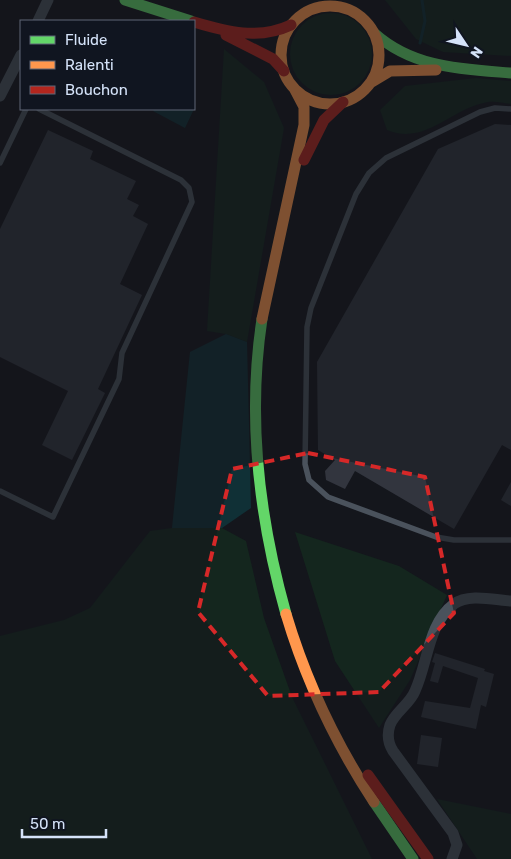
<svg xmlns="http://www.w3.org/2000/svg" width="511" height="859" font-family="Rubik,sans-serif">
	<rect width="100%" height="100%" fill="#14161c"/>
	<path fill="#14261e" d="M385 0H511V56L443 52 416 39Z
		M290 54a41 41 0 1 1 82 0a41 41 0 1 1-82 0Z
		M224 49 264 82 284 128 247 342 226 334 207 331Z
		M476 78 511 81V104C504 103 495 101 488 102 451 108 426 146 387 130L380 110 405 86Z
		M172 528H222L246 541 264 618 292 697 372 859H0V636L64 620 90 608 150 531Z
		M295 532 399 566 447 595 410 680 379 728 335 661Z
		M437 799 511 814V859H477Z"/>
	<path fill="#103036" d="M155 109H194L185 128 153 111Z
		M226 334 247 342 251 508 222 528H172L190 352Z"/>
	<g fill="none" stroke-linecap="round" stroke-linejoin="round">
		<path stroke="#103036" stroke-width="3" d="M420 43 425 21 422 0"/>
	</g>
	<path fill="#32353e" d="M495 124 511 125V450L502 445 454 529 355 471 345 489 326 480 325 471 335 460 318 450 317 362 438 149Z
		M48 130 93 151 90 159 136 181 127 199 139 205 133 216 148 224 120 284 142 295 98 389 105 393 72 460 42 445 68 391 0 357V229Z
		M511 482V506L501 500Z
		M435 653 485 669 484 671 494 674 486 707 481 705 476 729 421 717 425 701 470 708 478 678 443 666 438 683 430 681 435 663 432 662Z
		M421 735 442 738 438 767 417 764Z"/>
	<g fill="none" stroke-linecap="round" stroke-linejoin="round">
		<path stroke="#4a525c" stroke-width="5.5" d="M511 109 495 108 480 112 386 158 369 173 356 194 311 308 307 327 305 464 309 480 328 497 436 537 454 540H511
			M0 163 26 109
			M0 491 53 517 119 379 122 353 192 202 189 188 181 180 39 109"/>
		<path stroke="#4a525c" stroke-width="11" d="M38 21 48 0
			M0 96 21 55
			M452 859 457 845 453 833 393 751C388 743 387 734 390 725 395 712 410 704 415 691 428 663 428 623 454 604 468 593 495 600 511 601"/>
		<path stroke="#63d668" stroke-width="11" d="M125 0 191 21
			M374 33C413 68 461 69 511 73
			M262 319C247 418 259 518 286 614
			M374 802 413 859"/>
		<path stroke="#ff974d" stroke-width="11" d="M281 55a49 49 0 1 1 98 0a49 49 0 1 1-98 0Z
			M370 83 390 71 436 70
			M262 319 304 125V107L294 88
			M286 614C306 681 336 744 374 802"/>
		<path stroke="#b3261e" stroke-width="11" d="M194 22C227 32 259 40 291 25
			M226 35 273 59 284 71
			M304 160 324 120 343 102
			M368 775 428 859"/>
	</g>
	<path d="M0 0H511V859H0ZM308 453 425 477 454 613 379 692 268 696 198 612 232 469Z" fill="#14161c" fill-opacity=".55" fill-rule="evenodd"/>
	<path fill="none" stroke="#d62828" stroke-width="4" stroke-dasharray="10 6" stroke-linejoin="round" d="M308 453 425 477 454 613 379 692 268 696 198 612 232 469Z"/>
	<rect x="20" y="20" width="175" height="90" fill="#101520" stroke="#5f6777"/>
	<rect x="30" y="36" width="25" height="8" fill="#63d668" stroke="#5f6777"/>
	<text x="65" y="45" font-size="15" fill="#d5e3f9">Fluide</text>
	<rect x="30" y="61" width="25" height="8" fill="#ff974d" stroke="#5f6777"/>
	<text x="65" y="70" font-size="15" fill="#d5e3f9">Ralenti</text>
	<rect x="30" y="86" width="25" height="8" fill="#b3261e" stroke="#5f6777"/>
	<text x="65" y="95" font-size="15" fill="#d5e3f9">Bouchon</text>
	<g transform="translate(466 45) rotate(125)" stroke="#101520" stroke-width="4" paint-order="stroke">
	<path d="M0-4L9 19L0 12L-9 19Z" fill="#d5e3f9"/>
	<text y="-8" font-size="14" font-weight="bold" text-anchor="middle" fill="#d5e3f9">N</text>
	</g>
	<path d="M22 829v8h84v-8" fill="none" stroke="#d5e3f9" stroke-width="2.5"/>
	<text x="30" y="829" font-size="15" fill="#d5e3f9" stroke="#101520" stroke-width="4" paint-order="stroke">50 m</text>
</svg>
